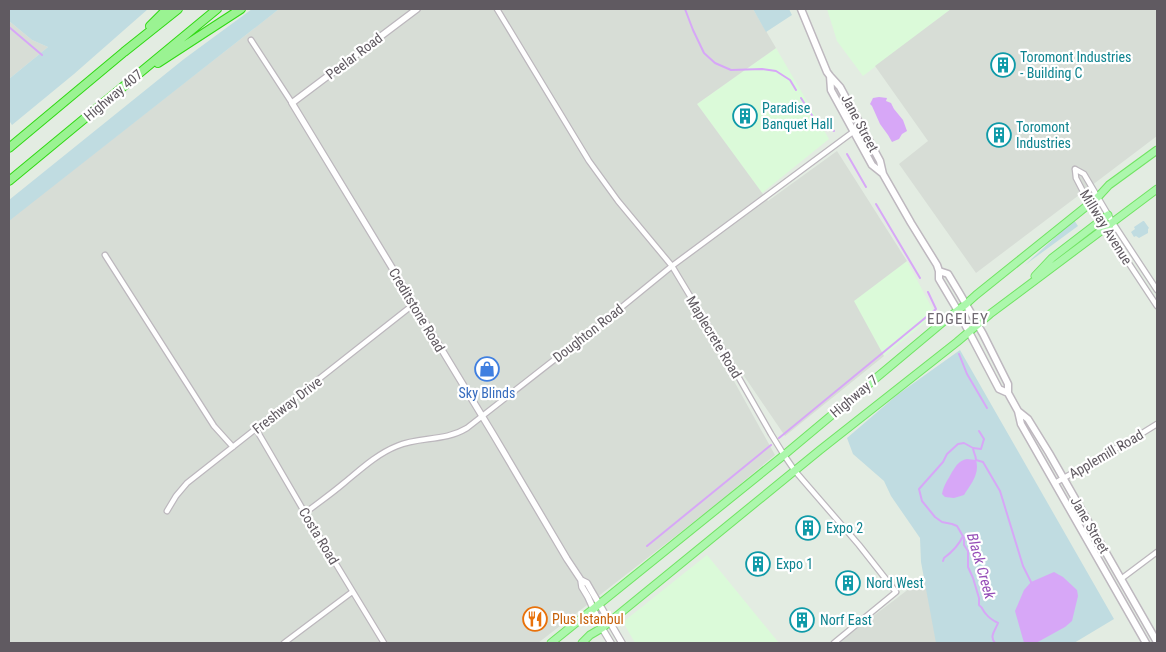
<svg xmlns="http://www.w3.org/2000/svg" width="1166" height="652" font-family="'Roboto Condensed',sans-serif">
	<rect width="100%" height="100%" fill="#e3ece2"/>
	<path fill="#dbfad9" d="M827 9H951L863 76 837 41Z
		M776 48 829 139 762 193 697 104Z
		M907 261 935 314 884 356 853 301Z
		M707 555 779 643H635L623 622Z"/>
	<path fill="#d7ddd6" d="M279 9H753L776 48 697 104 768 201 837 151 907 261 854 301 884 356 785 436 725 348 719 354 775 455 708 511 538 643H9V220Z
		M951 9H1157V136L976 273 899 164 928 141 875 66Z
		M9 21 32 40 48 47 9 79Z
		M932 573 943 643H838L914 585Z"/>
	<path fill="#c0dce1" d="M9 9H148L74 74 12 125 10 122 9 123V79L48 47 32 40 9 21Z
		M252 9H279L9 221V200L184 59Z
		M753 9H789L792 15 766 32Z
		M1074 220 1078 226 1025 265Z
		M1143 221H1144L1149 228 1148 229V233L1139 238 1136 236 1134 237 1131 232 1135 229 1134 227Z
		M960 350 1114 619 1074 643H936L921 562 920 538 891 496 884 481 853 454 847 438 897 395Z"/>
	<path fill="#d7a7f7" d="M879 97 887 98 886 101 891 103 894 109 903 120 907 131 902 134 899 139 892 142 888 135 880 124 872 106 870 104 873 98Z
		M967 459 976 460C980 474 971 484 964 495L954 498 945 497 942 494C944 484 948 480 952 472 957 465 958 461 967 459Z
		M1054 572 1063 577 1077 590 1078 596 1072 621 1065 627 1036 643H1024L1015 611 1024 590 1031 582Z"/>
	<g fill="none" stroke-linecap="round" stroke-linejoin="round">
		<path stroke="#d7a7f7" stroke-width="2" d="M685 9 693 30 704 53 715 63 731 70 762 69 776 71 790 80 796 90
			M9 27 42 55
			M801 98 815 120 821 126 829 127 834 131
			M847 154 866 187
			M876 204 920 278
			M959 354 967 374 987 408
			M979 431 984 439 981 449 973 448 964 443 958 444 947 454 943 462 919 489 922 501 935 517 942 522 952 524 957 526 964 538V545L968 551V567L973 578 979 598V605C983 608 983 611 986 614 989 618 994 621 998 623 995 631 989 636 995 643
			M779 438 936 309 928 292
			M973 448C973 452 976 455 976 460L983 462 1000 491 1023 566 1031 582
			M647 546 771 445
			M943 561 944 558C952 552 959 545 963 536"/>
		<g stroke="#bcb7bd" stroke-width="7">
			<path id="minor" d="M497 9 589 161 618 201 672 266 731 364 771 434 784 455 795 471 859 545 896 592 834 643
				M251 40 292 103
				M1075 169 1076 178 1089 203 1157 306
				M1075 169 1084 174 1113 223 1157 290
				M105 255 214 426 233 447
				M256 429 305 513 384 643
				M1055 483 1136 437 1157 424
				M167 511 176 496 187 483 414 304
				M305 513C318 503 331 494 344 483 361 469 377 454 397 446 420 436 444 442 467 428L623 306 672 266 861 126
				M1121 579 1157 552
				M284 643 352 592"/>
		</g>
		<g stroke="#bcb7bd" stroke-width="8">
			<path id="tertiary" d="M417 9 292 103 493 434 567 559 581 580 582 587 588 597 602 628 611 643
				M581 580 587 583 591 590 622 643"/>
		</g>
		<g stroke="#beb8bf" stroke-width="9">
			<path id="secondary" d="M801 9 827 72 830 76 840 87 880 161 883 174 911 223 937 265 939 271V279L958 311 999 389 1008 393
				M830 76 831 90 872 165 882 173
				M939 271 948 274 960 294 983 334 1008 384V393L1018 411 1021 424 1146 643
				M1018 411 1028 419 1049 453 1157 642"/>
		</g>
		<g stroke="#71e463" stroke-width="9">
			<path id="primary" d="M1035 276 1052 258 1108 215
				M551 643 784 455 943 322 966 304 976 295 1098 197 1109 185 1157 150
				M582 643 590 635 602 628 820 450 957 342 990 314 1157 189"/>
		</g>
		<g stroke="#31d914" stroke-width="10">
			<path id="motorway" d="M150 26 167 9
				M158 63 241 9
				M9 148 124 52 178 9
				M9 181 217 9"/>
		</g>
		<use href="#minor" stroke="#fff" stroke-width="4.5"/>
		<use href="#tertiary" stroke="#fff" stroke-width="5.5"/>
		<use href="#secondary" stroke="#fff" stroke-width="6"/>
		<use href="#primary" stroke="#acf7ac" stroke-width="7"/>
		<use href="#motorway" stroke="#9af392" stroke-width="8"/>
	</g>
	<defs>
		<g id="building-ring" transform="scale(1.25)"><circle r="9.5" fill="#fff" stroke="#0f9aa8" stroke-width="1.5"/><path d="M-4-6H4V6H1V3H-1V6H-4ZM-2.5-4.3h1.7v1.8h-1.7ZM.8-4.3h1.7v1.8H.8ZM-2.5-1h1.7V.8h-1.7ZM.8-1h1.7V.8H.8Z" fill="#0f9aa8"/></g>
		<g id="shop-ring" transform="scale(1.25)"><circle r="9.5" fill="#fff" stroke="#3f7fe0" stroke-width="1.5"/><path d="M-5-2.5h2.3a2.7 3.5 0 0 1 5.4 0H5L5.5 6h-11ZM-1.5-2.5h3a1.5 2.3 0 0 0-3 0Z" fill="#3f7fe0"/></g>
		<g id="restaurant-ring" transform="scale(1.25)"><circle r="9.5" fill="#fff" stroke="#e8710a" stroke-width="1.5"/><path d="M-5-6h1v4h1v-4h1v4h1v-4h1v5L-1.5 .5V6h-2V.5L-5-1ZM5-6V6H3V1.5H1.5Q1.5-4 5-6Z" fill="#e8710a"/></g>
	</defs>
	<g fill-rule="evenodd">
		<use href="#building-ring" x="1003" y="65"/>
		<use href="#building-ring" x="745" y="116"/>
		<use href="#building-ring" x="999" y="135"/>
		<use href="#shop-ring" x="487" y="369"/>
		<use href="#building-ring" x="808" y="528"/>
		<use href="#building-ring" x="758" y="564"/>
		<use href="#building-ring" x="848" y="583"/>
		<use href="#restaurant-ring" x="535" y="619"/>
		<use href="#building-ring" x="802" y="620"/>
	</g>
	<g text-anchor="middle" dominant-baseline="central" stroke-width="4.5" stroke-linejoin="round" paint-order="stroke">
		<g font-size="14" fill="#605a61" stroke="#fff">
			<text transform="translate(354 56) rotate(-37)">Peelar Road</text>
			<text transform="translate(113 95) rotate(-40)">Highway 407</text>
			<text transform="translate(860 123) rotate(62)">Jane Street</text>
			<text transform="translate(1106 227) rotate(58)">Millway Avenue</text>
			<text transform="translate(417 310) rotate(59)">Creditstone Road</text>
			<text transform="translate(588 333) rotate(-38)">Doughton Road</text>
			<text transform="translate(714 337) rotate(59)">Maplecrete Road</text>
			<text transform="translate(854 396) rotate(-40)">Highway 7</text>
			<text transform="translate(287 405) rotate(-38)">Freshway Drive</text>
			<text transform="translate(1106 454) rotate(-30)">Applemill Road</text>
			<text transform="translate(1090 525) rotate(60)">Jane Street</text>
			<text transform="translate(319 536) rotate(59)">Costa Road</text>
		</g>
		<g font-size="14" fill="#0d838f" stroke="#fff" text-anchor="start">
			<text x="1020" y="57">Toromont Industries<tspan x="1020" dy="16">- Building C</tspan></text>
			<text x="762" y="108">Paradise<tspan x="762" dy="16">Banquet Hall</tspan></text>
			<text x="1016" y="127">Toromont<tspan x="1016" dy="16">Industries</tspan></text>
			<text x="826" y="528">Expo 2</text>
			<text x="776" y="564">Expo 1</text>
			<text x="866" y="583">Nord West</text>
			<text x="820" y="620">Norf East</text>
		</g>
		<g font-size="14" fill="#366cbe" stroke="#fff">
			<text x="487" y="393">Sky Blinds</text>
		</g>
		<g font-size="14" fill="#c56008" stroke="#fff" text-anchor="start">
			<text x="552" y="619">Plus Istanbul</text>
		</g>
		<g font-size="15" letter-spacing="1" fill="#716b73" stroke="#fff">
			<text x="958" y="319">EDGELEY</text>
		</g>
		<g font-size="15" font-style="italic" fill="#954db7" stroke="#fff">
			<text transform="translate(981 566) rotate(74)">Black Creek</text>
		</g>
	</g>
	<rect width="1166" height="652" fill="none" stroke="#605a61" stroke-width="20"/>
</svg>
